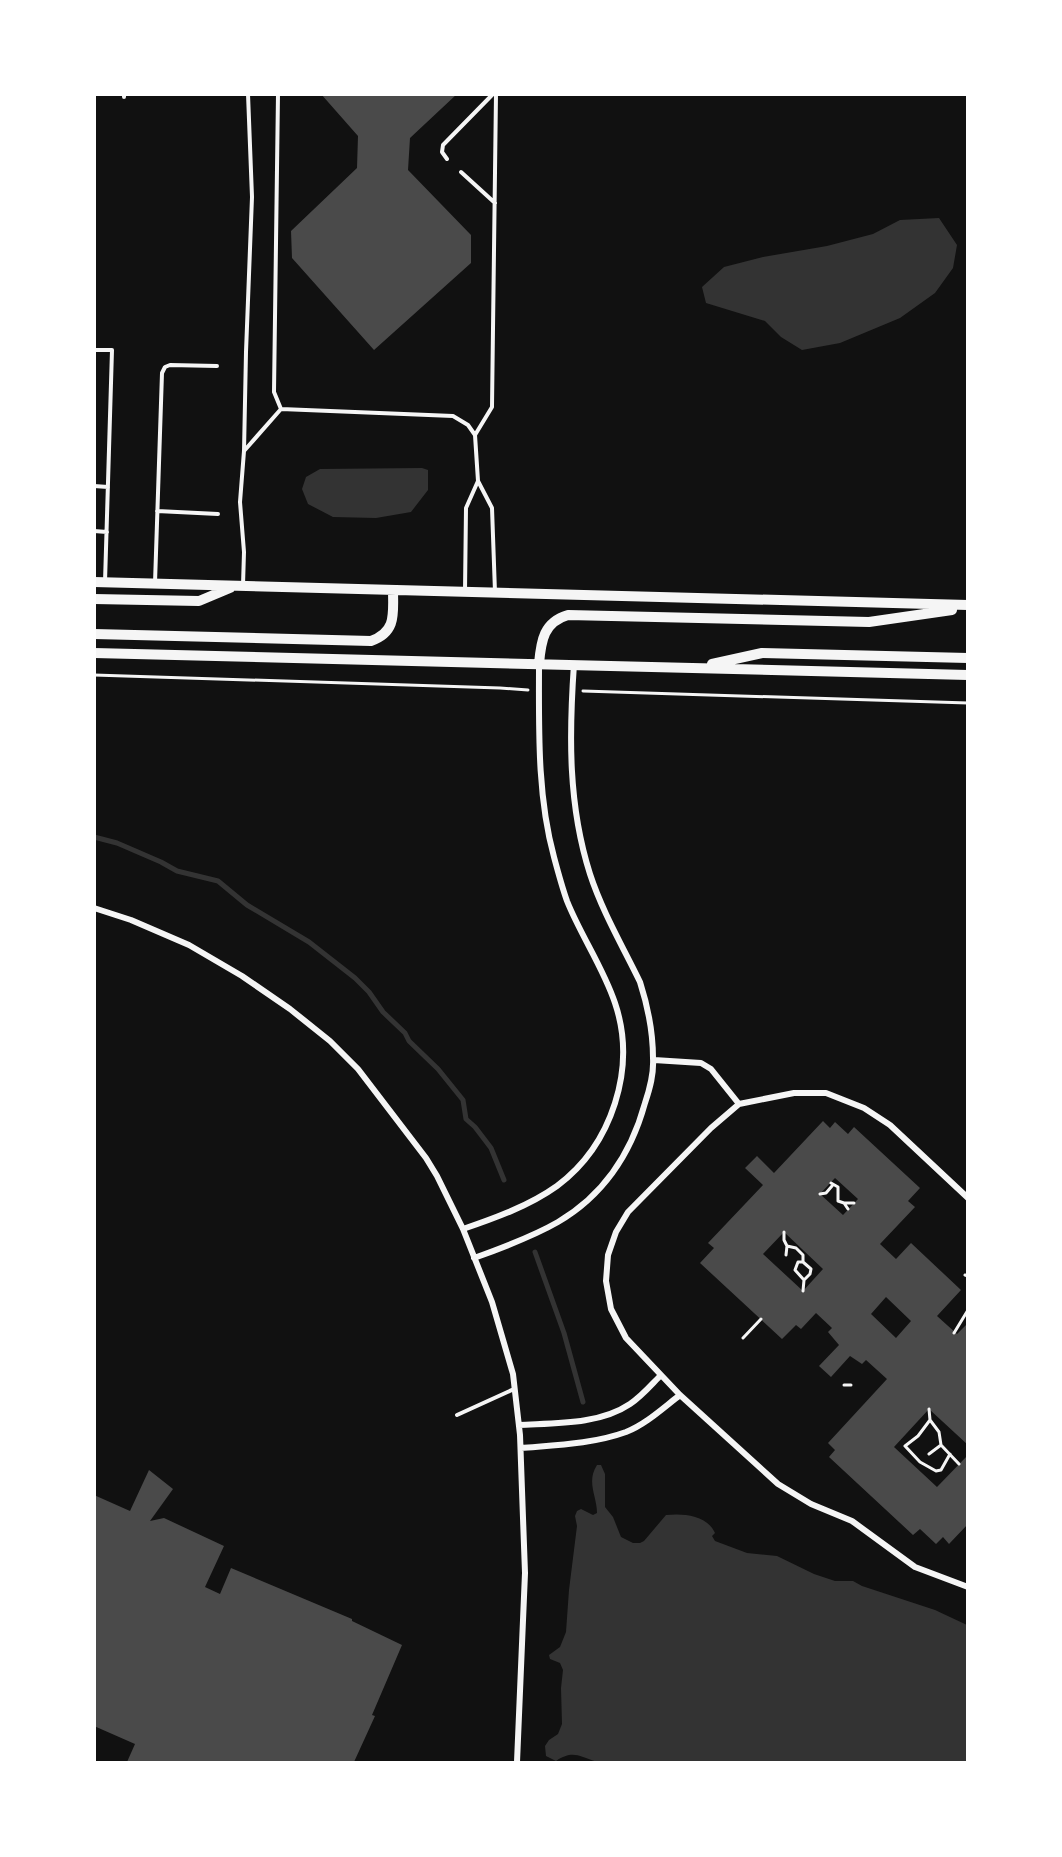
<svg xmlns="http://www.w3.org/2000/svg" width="1062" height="1857" font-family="Manrope,sans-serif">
	<rect width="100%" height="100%" fill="#111"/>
	<path fill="#333" d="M939 218 957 245 953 268 935 293 900 318 840 343 802 350 781 337 765 321 706 303 702 287 724 267 763 257 827 246 873 234 900 220Z
		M422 468 428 470V490L411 512 376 518 333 517 308 504 302 489 306 477 320 469Z
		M597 1465H601L605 1474V1507L613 1517 621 1537 633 1543H640L644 1541 666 1515C683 1513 707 1515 715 1533L712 1536 715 1541 747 1553 777 1556 814 1574 835 1581H853L862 1586 935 1610 967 1625V1762H597C578 1756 573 1750 556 1761L546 1756 545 1746 549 1740 558 1734 562 1724 561 1688 563 1670 560 1663 550 1659 549 1655 560 1647 566 1632 569 1590 577 1526 575 1516 577 1511 581 1509 593 1515 597 1513C597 1496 586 1482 597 1465Z"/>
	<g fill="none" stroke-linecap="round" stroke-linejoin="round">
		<path stroke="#333" stroke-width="5" d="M94 837 117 843 161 862 177 871 218 881 247 905 309 942 355 978 369 992 383 1012 405 1033 409 1041 438 1069 463 1100 466 1119 475 1127 491 1148 504 1180
			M535 1252 564 1333 583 1402"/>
	</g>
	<path fill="#4a4a4a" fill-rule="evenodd" d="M321 94H457L410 138 408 170 471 235V263L374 350 292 258 291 231 357 168 358 136Z
		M823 1121 830 1128 835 1122 848 1134 854 1127 920 1188 908 1201 915 1207 880 1244 896 1259 911 1243 961 1290 937 1316 957 1334 968 1323V1445L929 1409 894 1447 937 1487 968 1455V1524L949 1544 943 1537 936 1544 920 1529 913 1535 829 1457 835 1450 828 1443 887 1379 866 1360 862 1364 850 1356 831 1377 819 1366 839 1345 828 1332 832 1328 816 1313 801 1329 796 1325 782 1339 700 1263 714 1248 708 1243 763 1185 745 1168 757 1156 774 1173ZM835 1178 858 1199 843 1215 820 1194ZM784 1232 823 1269 803 1291 763 1254ZM886 1297 911 1321 896 1338 871 1314Z
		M149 1470 173 1489 150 1521 164 1518 224 1546 205 1587 220 1594 231 1568 352 1619V1621L402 1645 372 1715 375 1716 354 1762H127L135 1744 94 1726V1495L130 1511Z"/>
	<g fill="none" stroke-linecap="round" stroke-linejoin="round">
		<path stroke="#f5f5f5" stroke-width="3" d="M94 675 500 688 528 690
			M583 691 968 703
			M831 1183 838 1187V1201L844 1203 848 1209
			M820 1194 826 1193 832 1186
			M844 1203H854
			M784 1232V1240L787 1246
			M786 1255 787 1246 796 1248 803 1255V1262
			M965 1275 968 1276
			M803 1291 804 1280 810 1274 811 1269 803 1262H798L795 1270 804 1280
			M954 1333 968 1310
			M743 1338 761 1319
			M844 1385H851
			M929 1409 930 1420 939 1432 941 1445 959 1464
			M930 1420 918 1436 905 1446 920 1462 936 1471 941 1470 950 1454
			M929 1454 941 1445"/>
		<path stroke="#f5f5f5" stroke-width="4" d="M278 94 274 392 281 409
			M124 97V94
			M447 159 442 152 443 145 493 94
			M461 172 495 203
			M94 350H112L105 582
			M281 409 453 416 468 425 475 435 478 481
			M475 435 492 407 496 94
			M244 451 281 409
			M94 486 108 487
			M157 511 218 514
			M94 531 107 532
			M155 583 162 373 165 367 170 365 217 366
			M243 585 244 552 240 502 244 451 246 352 252 197 248 94
			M465 591 466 508 478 481 492 508 495 592
			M457 1415 514 1389"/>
		<path stroke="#f5f5f5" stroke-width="6" d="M94 908 131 920 189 945 242 976 290 1009 330 1041 358 1069 426 1158 437 1176 463 1229 492 1302 513 1374 520 1435 525 1573 517 1762
			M654 1060 701 1063 711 1069 739 1104 794 1093H826L864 1108 890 1125 968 1198
			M739 1104 711 1128 628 1212 616 1232 608 1255 606 1281 611 1309 626 1338 680 1395 778 1484 811 1504 852 1521 915 1567 968 1587
			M463 1229C495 1218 529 1206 557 1186 612 1145 637 1068 615 1003 603 967 581 936 567 901 562 887 558 872 554 857 537 795 539 728 539 664
			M474 1258C502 1248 532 1237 558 1222 604 1195 631 1154 645 1103 650 1088 654 1074 653 1058 653 1032 648 1007 640 982 623 947 602 911 590 874 568 805 569 735 574 664
			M519 1425C554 1423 599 1425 630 1404 642 1396 651 1385 661 1375
			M521 1448C556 1445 593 1444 626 1432 646 1424 663 1408 680 1395"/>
		<path stroke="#f5f5f5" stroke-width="10" d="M94 582 968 605
			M94 599 199 601 230 588
			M94 634 371 641C397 632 393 613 393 590
			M94 653 968 675
			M539 664C541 640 544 622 568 615L869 622 952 610
			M712 664 762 653 968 658"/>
	</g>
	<rect width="1062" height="1857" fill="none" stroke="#ffffff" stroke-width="192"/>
</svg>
